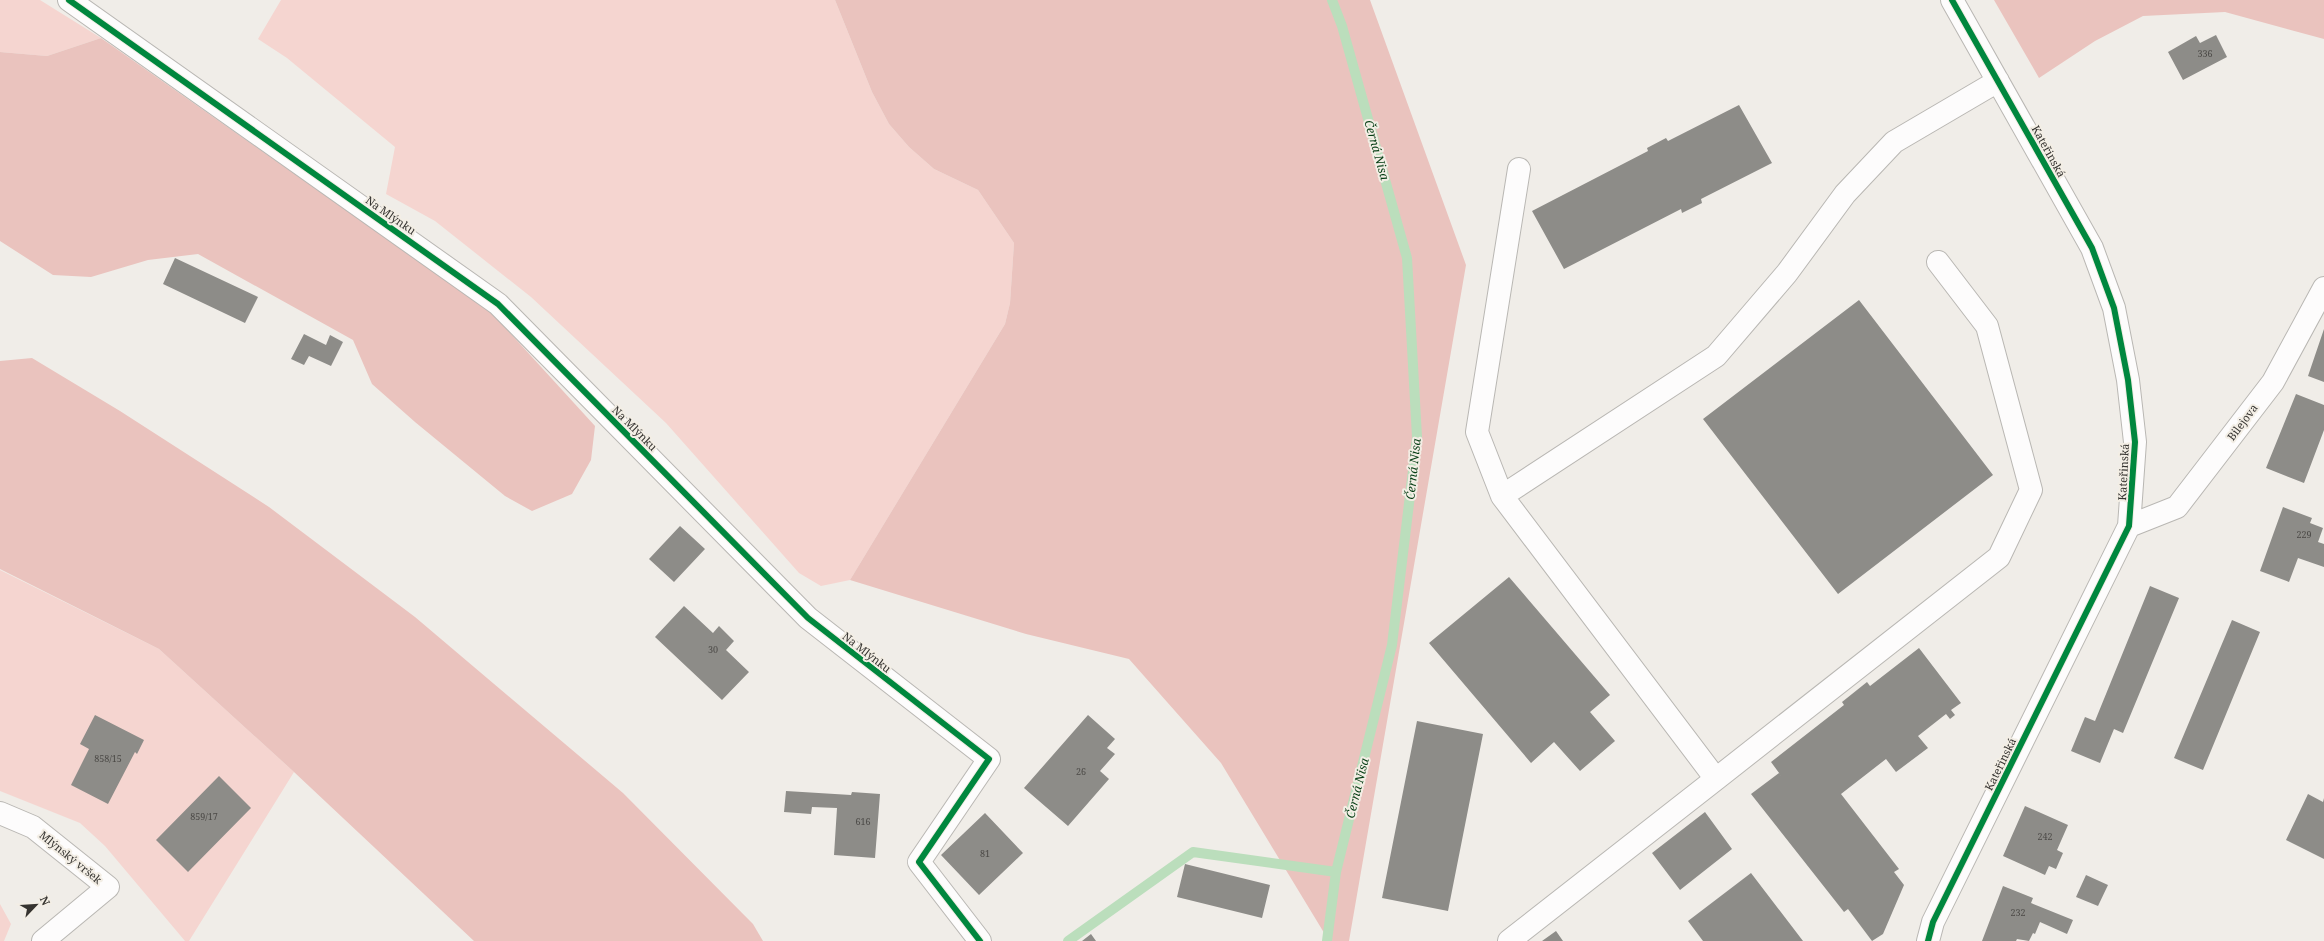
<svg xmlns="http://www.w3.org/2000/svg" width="2324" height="941" font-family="'Noto Serif',serif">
	<rect width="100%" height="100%" fill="#f0ede8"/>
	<path fill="#f5d5d0" d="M0 0H40L101 38 47 56 0 52Z
		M281 0H835L872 92 889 124 909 147 934 169 978 190 1014 243 1010 303 1005 324 850 580 821 586 799 573 666 423 531 297 435 221 386 194 395 147 287 58 258 39Z
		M0 570 159 649 294 772 189 941H185L105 846 80 823 0 791Z
		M0 904 11 924 4 941H0Z"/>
	<path fill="#eac3be" d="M835 0H1370L1466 265 1349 941H1329L1221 763 1129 659 1026 634 850 580 1005 324 1010 303 1014 243 978 190 934 169 909 147 889 124 872 92Z
		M1994 0H2324V39L2225 12 2143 16 2095 41 2039 78Z
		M101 38 491 312 595 426 591 460 572 494 532 511 505 496 415 422 372 384 353 340 198 254 148 260 91 277 53 275 0 241V52L47 56Z
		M32 358 120 411 269 507 415 617 623 793 753 924 763 941H474L294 772 159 649 0 569V361Z"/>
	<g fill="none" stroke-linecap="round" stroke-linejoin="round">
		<path stroke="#bbdebc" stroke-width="10" d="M1068 941 1193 852 1336 872
			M1327 941 1336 872 1392 645 1417 437 1407 258 1342 26 1332 0"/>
	</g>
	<path fill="#8d8c88" d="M2216 35 2227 57 2183 80 2168 52 2196 36 2200 43Z
		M1739 105 1772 163 1701 199 1702 203 1682 213 1681 209 1564 269 1532 211 1648 151 1647 148 1666 138 1668 141Z
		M175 258 258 297 245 323 163 284Z
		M1859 300 1993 475 1838 594 1703 419Z
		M2324 329V382L2308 376Z
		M304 334 326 345 330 335 343 342 331 366 309 356 304 365 291 359Z
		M2296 394 2324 405V430L2304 483 2266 468Z
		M2283 507 2312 518 2310 523 2323 528 2318 542 2324 544V567L2298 558 2289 582 2260 571Z
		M680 526 705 549 674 582 649 559Z
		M1509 577 1610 695 1590 712 1615 741 1580 771 1554 742 1531 763 1429 643Z
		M2150 586 2179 598 2123 733 2114 729 2100 763 2071 751 2085 717 2095 721Z
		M684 606 713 633 719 626 734 641 726 650 749 672 722 700 655 637Z
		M2232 620 2260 632 2203 770 2174 758Z
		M1919 648 1961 703 1951 710 1955 715 1950 719 1946 714 1918 736 1928 748 1896 772 1886 759 1841 794 1899 869 1894 872 1904 885 1883 934 1872 941 1848 909 1844 912 1751 794 1779 773 1782 777 1771 762 1844 705 1842 702 1867 682 1870 686Z
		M95 715 144 740 137 754 135 752 108 804 71 785 89 749 80 744Z
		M1088 715 1115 739 1107 748 1115 754 1100 771 1109 779 1068 826 1024 788Z
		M1417 721 1483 734 1448 911 1382 898Z
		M219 776 251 808 188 872 156 840Z
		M786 791 851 795 852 792 880 794 875 858 834 855 837 808 812 807 811 814 784 812Z
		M2308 794 2323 802 2324 798V859L2286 840Z
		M2025 806 2068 825 2057 850 2063 853 2056 869 2049 866 2045 875 2003 856Z
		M1705 812 1732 849 1680 890 1652 853Z
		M985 813 1023 853 979 895 941 855Z
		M1185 864 1270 885 1262 918 1177 897Z
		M1751 873 1803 941H1703L1688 921Z
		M2086 875 2108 885 2098 906 2076 897Z
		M2003 886 2033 898 2031 903 2073 920 2067 934 2040 922 2035 934 2033 933 2029 941 2017 939 2016 941H1982Z
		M1556 931 1563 941H1542Z
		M1091 934 1096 941H1082Z"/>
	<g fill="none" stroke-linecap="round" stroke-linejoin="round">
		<g stroke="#b9b7b3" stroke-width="24">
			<path id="minor" d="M69 0 498 304 808 618 989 759 919 862 980 941
				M1519 169 1477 432 1502 496 1716 356 1787 273 1845 194 1894 142 1998 81
				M1502 496 1716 779 1999 557 2031 490 1987 326 1938 262
				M2129 526 2177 507 2273 382 2324 288
				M0 813 33 827 108 887 43 941
				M1509 941 1716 779
				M1928 941 1933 922 2129 526 2135 442 2128 380 2114 308 2092 248 1952 0"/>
		</g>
		<use href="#minor" stroke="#fdfcfc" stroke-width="22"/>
		<g stroke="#f3eee5" stroke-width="8">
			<path id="cycleway" d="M69 0 498 304 808 618 989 759 919 862 980 941
				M1928 941 1933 922 2129 526 2135 442 2128 380 2114 308 2092 248 1952 0"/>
		</g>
		<use href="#cycleway" stroke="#00873e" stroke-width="6"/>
	</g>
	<g text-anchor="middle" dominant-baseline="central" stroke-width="4" stroke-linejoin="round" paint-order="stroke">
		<g font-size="9" fill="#4c4a47">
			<text x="2205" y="53">336</text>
			<text x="2304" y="534">229</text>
			<text x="713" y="649">30</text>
			<text x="108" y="758">858/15</text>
			<text x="1081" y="771">26</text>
			<text x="204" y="816">859/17</text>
			<text x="863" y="821">616</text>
			<text x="2045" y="836">242</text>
			<text x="985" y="853">81</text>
			<text x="2018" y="912">232</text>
		</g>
		<g font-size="11" fill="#363431" stroke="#f3eee5">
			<text transform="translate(2049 151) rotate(61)">Kateřinská</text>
			<text transform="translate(391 215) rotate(35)">Na Mlýnku</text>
			<text transform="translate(2242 422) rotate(-53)">Bilejova</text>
			<text transform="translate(635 428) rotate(45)">Na Mlýnku</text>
			<text transform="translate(2123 472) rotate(-87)">Kateřinská</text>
			<text transform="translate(867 652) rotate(38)">Na Mlýnku</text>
			<text transform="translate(2000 764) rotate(-64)">Kateřinská</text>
			<text transform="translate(71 857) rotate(39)">Mlýnský vršek</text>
		</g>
		<g font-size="12" font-style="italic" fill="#063e14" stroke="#f3eee5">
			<text transform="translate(1377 150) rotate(74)">Černá Nisa</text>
			<text transform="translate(1413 469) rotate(-84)">Černá Nisa</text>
			<text transform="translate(1357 788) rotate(-76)">Černá Nisa</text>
		</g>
	</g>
	<g transform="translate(36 905) rotate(65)" stroke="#f3eee5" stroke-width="3" paint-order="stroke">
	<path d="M0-3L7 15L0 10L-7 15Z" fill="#363431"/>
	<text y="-6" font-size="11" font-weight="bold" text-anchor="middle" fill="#363431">N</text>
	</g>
</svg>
